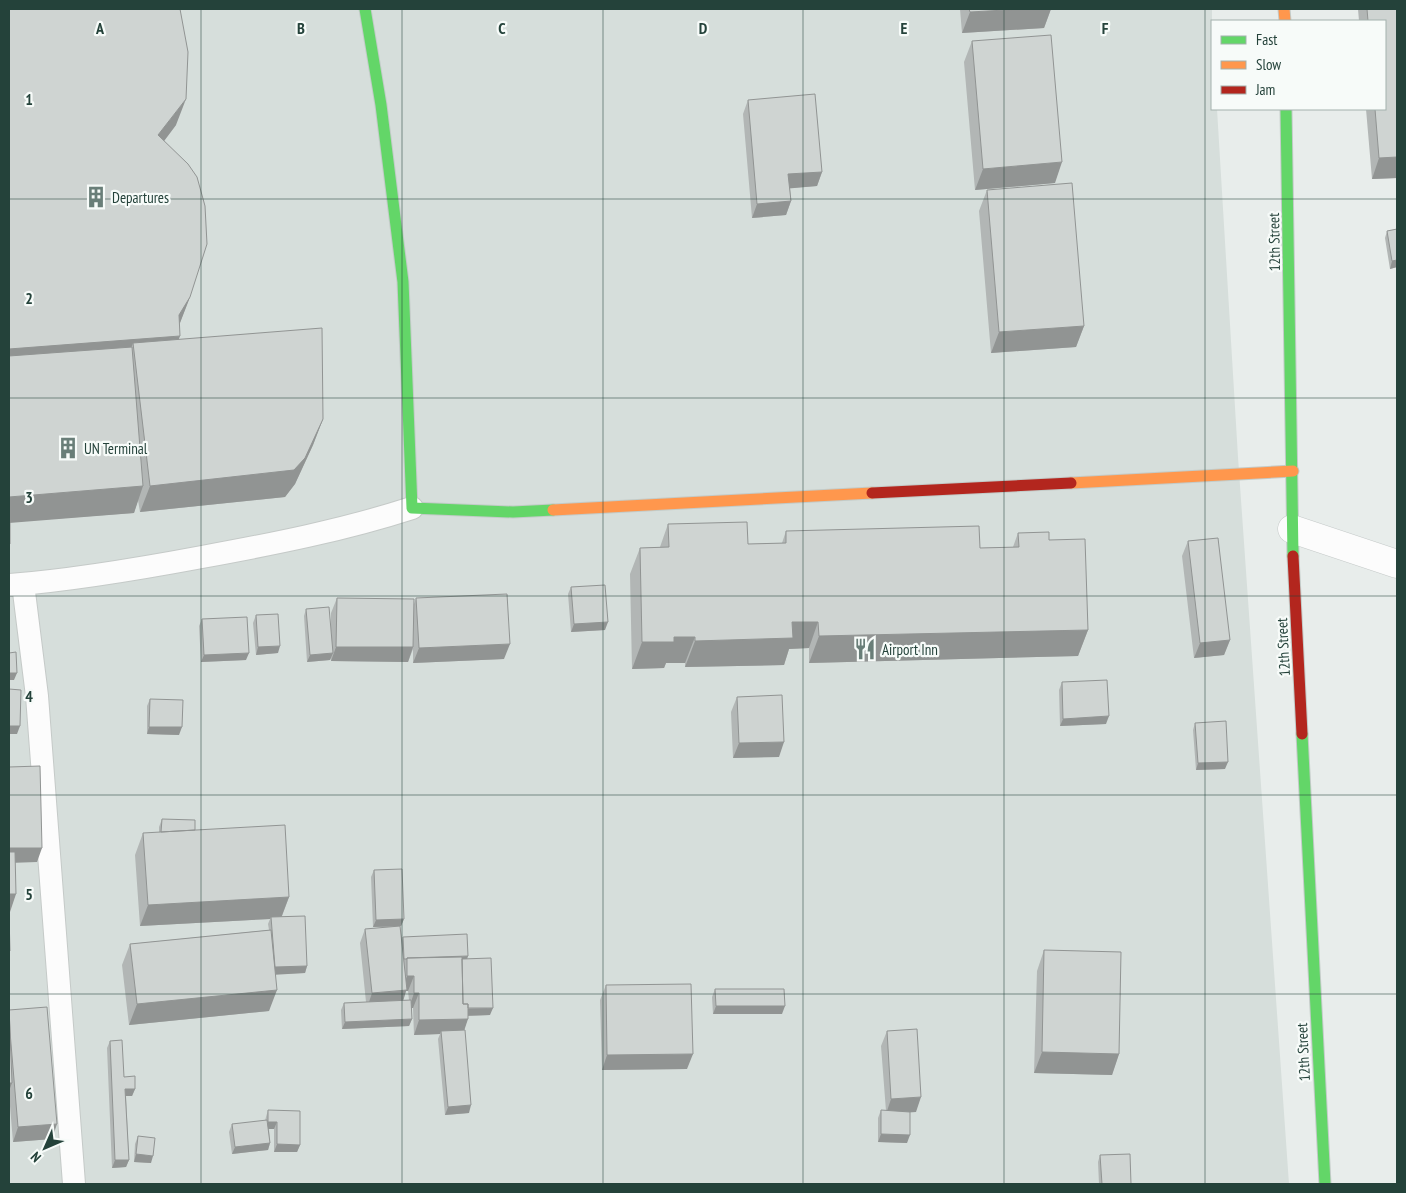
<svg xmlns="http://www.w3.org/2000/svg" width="1406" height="1193" font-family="'PT Sans Narrow',sans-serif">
	<rect width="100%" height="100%" fill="#e8edeb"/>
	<path fill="#d6dedb" d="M9 9H1212V109H1217L1238 457 1289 1184H9Z"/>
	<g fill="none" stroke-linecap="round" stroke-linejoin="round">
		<g stroke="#c5cac8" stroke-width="24">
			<path id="lane" d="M23 584 37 696 74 1184
				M10 585C74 580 138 569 202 557 273 544 344 530 412 508"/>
		</g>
		<g stroke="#c5cac8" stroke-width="29">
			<path id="street" d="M1292 529 1397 564"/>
		</g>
		<g stroke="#c3cbc8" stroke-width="13">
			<path id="fast" d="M365 9 381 105 403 282 412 508 513 512 553 510
				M1286 109 1293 556
				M1302 734 1325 1184"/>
		</g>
		<g stroke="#c3cbc8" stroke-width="13">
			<path id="slow" d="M1284 9 1285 21
				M1071 483 1293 471
				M553 510 872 493"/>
		</g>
		<g stroke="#c3cbc8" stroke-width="13">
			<path id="jam" d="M872 493 1071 483
				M1293 556 1302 734"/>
		</g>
		<use href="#lane" stroke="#fcfcfc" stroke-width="22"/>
		<use href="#street" stroke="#fcfcfc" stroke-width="28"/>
		<use href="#fast" stroke="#63d668" stroke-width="11"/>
		<use href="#slow" stroke="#ff974d" stroke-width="11"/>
		<use href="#jam" stroke="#b3261e" stroke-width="11"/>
	</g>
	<path fill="#b2b6b5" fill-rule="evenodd" d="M9 9 176 125 164 141 190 297 179 325V339L323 419 313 445 295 484 285 497 140 512 138 500 134 513 10 522V544L9 549Z
		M960 9H1051L1044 28 962 33Z
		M1358 9H1397V178L1372 179 1366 109H1385V21H1359Z
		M972 41 1055 183 975 190 964 62Z
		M748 100 822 172 817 186 790 188 791 201 786 215 752 218 743 114Z
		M987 190 1084 326 1076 347 991 353 979 211Z
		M1397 229V267L1390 269 1385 238 1387 231Z
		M668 524 748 544 782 543 786 531 980 548 1013 547 1018 533 1049 540 1088 630 1078 656 809 663V648L789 649 784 665 685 667V663H666L664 668 632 669 630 574 640 548 660 547Z
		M1188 541 1230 640 1224 655 1194 658 1182 556Z
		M571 587 605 630 571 632 568 594Z
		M337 598 414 604 416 598 504 659 413 663V649L408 662 331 661V658L330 660 307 662 304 616 306 609 331 635V613Z
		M256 615 278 653 256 655 253 623Z
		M202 619 246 660 201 662 199 626Z
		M1062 682 1106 724 1060 726 1059 690Z
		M737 697 779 757 733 758 731 712Z
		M150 699 179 735 147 734V706Z
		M1195 723 1225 769 1196 770 1193 730Z
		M162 819 195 830 289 897 282 916 307 966 305 973 275 974 269 1011 129 1025 122 965 130 944 269 930 268 924 270 919 140 926 135 855 143 833H159V827Z
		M374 870 404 919 401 926H400L402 941 403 937 467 959 490 1015 468 1016 464 1030 469 1113 445 1115 438 1039 440 1034 414 1035 413 1008H412V1019L409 1026 342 1029 341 1010 344 1003 366 1002 360 943 365 929 390 927H373L371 877ZM406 991H408L409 1000H403Z
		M1044 950 1119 1054 1112 1075 1034 1073 1037 971Z
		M606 985 687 1069 602 1070 600 1000Z
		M715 989 782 1014H713L712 997Z
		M9 1006V1010L52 1139 13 1142 9 1094Z
		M887 1031 916 1112H910L907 1143 878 1142V1118L881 1110 886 1111 881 1046Z
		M110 1041 124 1077 135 1089 132 1096H126L129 1160 126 1167 112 1168 107 1048Z
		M268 1110 300 1145 297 1152H274V1129H269L270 1143 268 1150 232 1154 229 1132 232 1124 265 1121 266 1117Z
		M138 1136 151 1163 134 1162 135 1144Z
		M1100 1155 1131 1184H1099L1098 1162Z"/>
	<path fill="#919493" d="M1023 9H1051L1044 28 962 33 970 12Z
		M186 99 176 125 149 161 158 135Z
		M1397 157V178L1372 179 1379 158Z
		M1062 162 1055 183 975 190 983 169Z
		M822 172 817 186 783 189 788 174Z
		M791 201 786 215 752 218 757 204Z
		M1397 260V267L1390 269 1392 261Z
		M190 297 180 323 172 337 180 336 170 363 133 343 124 366 9 375V349L179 315Z
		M1084 326 1076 347 991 353 999 332Z
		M323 419 313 445 295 484 285 497 140 512 150 486Z
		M143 486 134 513 9 523V497Z
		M608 622 605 630 571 632 574 624Z
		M792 622H818L809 648 789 649 784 665 685 667 695 641Z
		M1088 630 1078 656 809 663 819 636Z
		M674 637H695L685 663H666L664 668 632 669 642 642Z
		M1230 640 1224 655 1194 658 1200 643Z
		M510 644 504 659 413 663 419 648Z
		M280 646 278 653 256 655 258 647Z
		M336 647H413L408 662 331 661Z
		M249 653 246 660 201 662 204 655Z
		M333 653 330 660 307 662 310 655Z
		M9 673H17L14 680H9Z
		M1109 716 1106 724 1060 726 1063 719Z
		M9 726H20L17 734H9Z
		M149 727H182L179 735 147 734Z
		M784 742 779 757 733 758 739 743Z
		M1228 762 1225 769 1196 770 1198 763Z
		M9 848H42L37 862 9 863Z
		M9 894H16L9 915Z
		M289 897 281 918 271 917 270 919 140 926 148 905Z
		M404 919 401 926 373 927 376 920Z
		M468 956 466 963 407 959Z
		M307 966 305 973 271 975 274 967Z
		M407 976H414L408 991H406L402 1005 367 1008 372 993 402 991Z
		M277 990 269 1011 129 1025 137 1004Z
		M414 993H419L413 1008H409Z
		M716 1006H785L782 1014H713Z
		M493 1008 490 1015 460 1016 462 1009Z
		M412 1019 409 1026 342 1029 345 1022Z
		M468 1019 463 1034 441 1031 440 1034 414 1035 419 1020Z
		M1042 1052 1119 1054 1112 1075 1034 1073Z
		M693 1054 687 1069 602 1070 607 1055Z
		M9 1083H12L9 1091Z
		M125 1089H135L132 1096H123Z
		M921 1097 916 1112 886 1114 891 1099Z
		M471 1105 469 1113 445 1115 448 1107Z
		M268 1122H277L274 1129H265Z
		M57 1124 52 1139 13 1142 18 1127Z
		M881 1134 910 1135 907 1143 878 1142Z
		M270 1143 268 1150 232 1154 235 1147Z
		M277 1144 300 1145 297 1152H274Z
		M136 1154 153 1156 151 1163 134 1162Z
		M115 1160H129L126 1167 112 1168Z"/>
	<path fill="#cfd4d2" stroke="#919493" d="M9 9H180L188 52 186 99 158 135 188 164 197 177 205 206 207 244 190 297 179 315 180 336 9 349Z
		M969 9H1023L970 12Z
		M1367 9H1397V157L1379 158 1375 109H1385V21H1368Z
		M1051 35 1062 162 983 169 972 41Z
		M815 94 822 172 788 174 791 201 757 204 748 100Z
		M1072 183 1084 326 999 332 987 190Z
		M1397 229V260L1392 261 1387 231Z
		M322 328 323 419 305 458 294 470 150 486 133 343Z
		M132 347 143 486 9 497V356Z
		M9 518H10V544H9Z
		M747 522 748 544 786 543V531L979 526 980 548 1019 547 1018 533 1049 532V540L1085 539 1088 630 819 636 818 622H792L793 638 695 641V637H674V642H642L640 548 669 547 668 524Z
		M1218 538 1230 640 1200 643 1188 541Z
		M605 585 608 622 574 624 571 587Z
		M507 594 510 644 419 648 416 598Z
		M337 598 414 599 413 647H336Z
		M329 607 333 653 310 655 306 609Z
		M278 614 280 646 258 647 256 615Z
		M247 617 249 653 204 655 202 619Z
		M16 652 17 673H9V653Z
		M1107 680 1109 716 1063 719 1062 682Z
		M9 689 21 690 20 726H9Z
		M782 695 784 742 739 743 737 697Z
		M150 699 183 700 182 727H149Z
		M1226 721 1228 762 1198 763 1195 723Z
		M40 766 42 848H9V767Z
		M162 819 195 820V830L161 832Z
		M285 825 289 897 148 905 143 833Z
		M9 852H15L16 894H9Z
		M402 869 404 919 376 920 374 870Z
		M9 916 10 951H9Z
		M305 916 307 966 275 967 271 917Z
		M400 926 407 990 372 993 365 929Z
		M271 930 277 990 137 1004 130 944Z
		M467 934 468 956 407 958V959H404L403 937Z
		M1044 950 1121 952 1119 1054 1042 1052Z
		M462 957 463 1004H468V1019L419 1020V993H414V976H407V958Z
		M491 958 493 1008H468V1004H463L462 959Z
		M691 984 693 1054 607 1055 606 985Z
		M715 989H784L785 1006H716Z
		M411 1000 412 1019 345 1022 344 1003Z
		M9 1006 12 1083H9Z
		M47 1007 57 1124 18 1127 10 1032 9 1010Z
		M917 1029 921 1097 891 1099 887 1031Z
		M465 1030 471 1105 448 1107 441 1031Z
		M122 1040 124 1077 135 1076V1089H125L129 1160H115L110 1041Z
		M268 1110 300 1111V1145L277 1144V1122H268Z
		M881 1110 910 1112V1135L881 1134Z
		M267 1120 270 1143 235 1147 232 1124Z
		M138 1136 155 1138 153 1156 136 1154Z
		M1130 1154 1131 1184H1102L1100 1155Z"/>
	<path fill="none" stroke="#24423a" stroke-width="1" stroke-opacity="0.55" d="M201 9V1184M402 9V1184M603 9V1184M803 9V1184M1004 9V1184M1205 9V1184M9 199H1397M9 398H1397M9 596H1397M9 795H1397M9 994H1397"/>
	<defs>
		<g id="building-bare" transform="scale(1.725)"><path d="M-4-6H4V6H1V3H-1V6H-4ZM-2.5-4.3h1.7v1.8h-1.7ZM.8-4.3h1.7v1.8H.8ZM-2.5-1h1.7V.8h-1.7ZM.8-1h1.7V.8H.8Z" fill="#697e78" stroke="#f7fbf9" stroke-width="2.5" paint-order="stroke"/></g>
		<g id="restaurant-bare" transform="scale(1.725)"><path d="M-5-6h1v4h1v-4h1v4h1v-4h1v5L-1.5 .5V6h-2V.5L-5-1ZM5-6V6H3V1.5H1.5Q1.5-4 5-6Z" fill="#697e78" stroke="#f7fbf9" stroke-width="2.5" paint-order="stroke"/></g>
	</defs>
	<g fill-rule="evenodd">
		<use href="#building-bare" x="96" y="197"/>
		<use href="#building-bare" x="68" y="448"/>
		<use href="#restaurant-bare" x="865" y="649"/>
	</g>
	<g text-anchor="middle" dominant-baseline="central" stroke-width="4.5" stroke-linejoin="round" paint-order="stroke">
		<g font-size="15" fill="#24423a" stroke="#f7fbf9" text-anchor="start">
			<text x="112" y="197">Departures</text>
			<text x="84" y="448">UN Terminal</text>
			<text x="882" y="649">Airport Inn</text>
		</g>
		<g font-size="15" fill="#24423a" stroke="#f7fbf9">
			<text transform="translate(1274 242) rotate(-91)">12th Street</text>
			<text transform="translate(1283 647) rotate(-93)">12th Street</text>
			<text transform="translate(1303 1052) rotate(-93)">12th Street</text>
		</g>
	</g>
	<g font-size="16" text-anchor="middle" font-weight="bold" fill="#24423a" stroke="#f7fbf9" stroke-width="4.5" stroke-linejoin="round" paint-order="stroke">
		<text x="100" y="34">A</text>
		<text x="301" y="34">B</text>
		<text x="502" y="34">C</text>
		<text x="703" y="34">D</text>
		<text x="904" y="34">E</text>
		<text x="1105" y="34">F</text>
		<text x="29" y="105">1</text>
		<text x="29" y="304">2</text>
		<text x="29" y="503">3</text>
		<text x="29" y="702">4</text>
		<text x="29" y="900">5</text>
		<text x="29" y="1099">6</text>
	</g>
	<rect width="1406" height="1193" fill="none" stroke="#24423a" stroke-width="20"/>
	<rect x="1211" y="20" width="175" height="90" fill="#f7fbf9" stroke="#a3b1ad"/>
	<rect x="1221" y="36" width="25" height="8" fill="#63d668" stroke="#a3b1ad"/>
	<text x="1256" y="45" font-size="15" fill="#24423a">Fast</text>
	<rect x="1221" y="61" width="25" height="8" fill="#ff974d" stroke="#a3b1ad"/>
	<text x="1256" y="70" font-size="15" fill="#24423a">Slow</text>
	<rect x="1221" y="86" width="25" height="8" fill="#b3261e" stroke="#a3b1ad"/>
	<text x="1256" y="95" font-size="15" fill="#24423a">Jam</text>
	<g transform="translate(45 1148) rotate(225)" stroke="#f7fbf9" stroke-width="4" paint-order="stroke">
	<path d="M0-4L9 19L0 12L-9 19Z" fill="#24423a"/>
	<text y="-8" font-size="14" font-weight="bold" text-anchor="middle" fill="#24423a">N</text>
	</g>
</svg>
